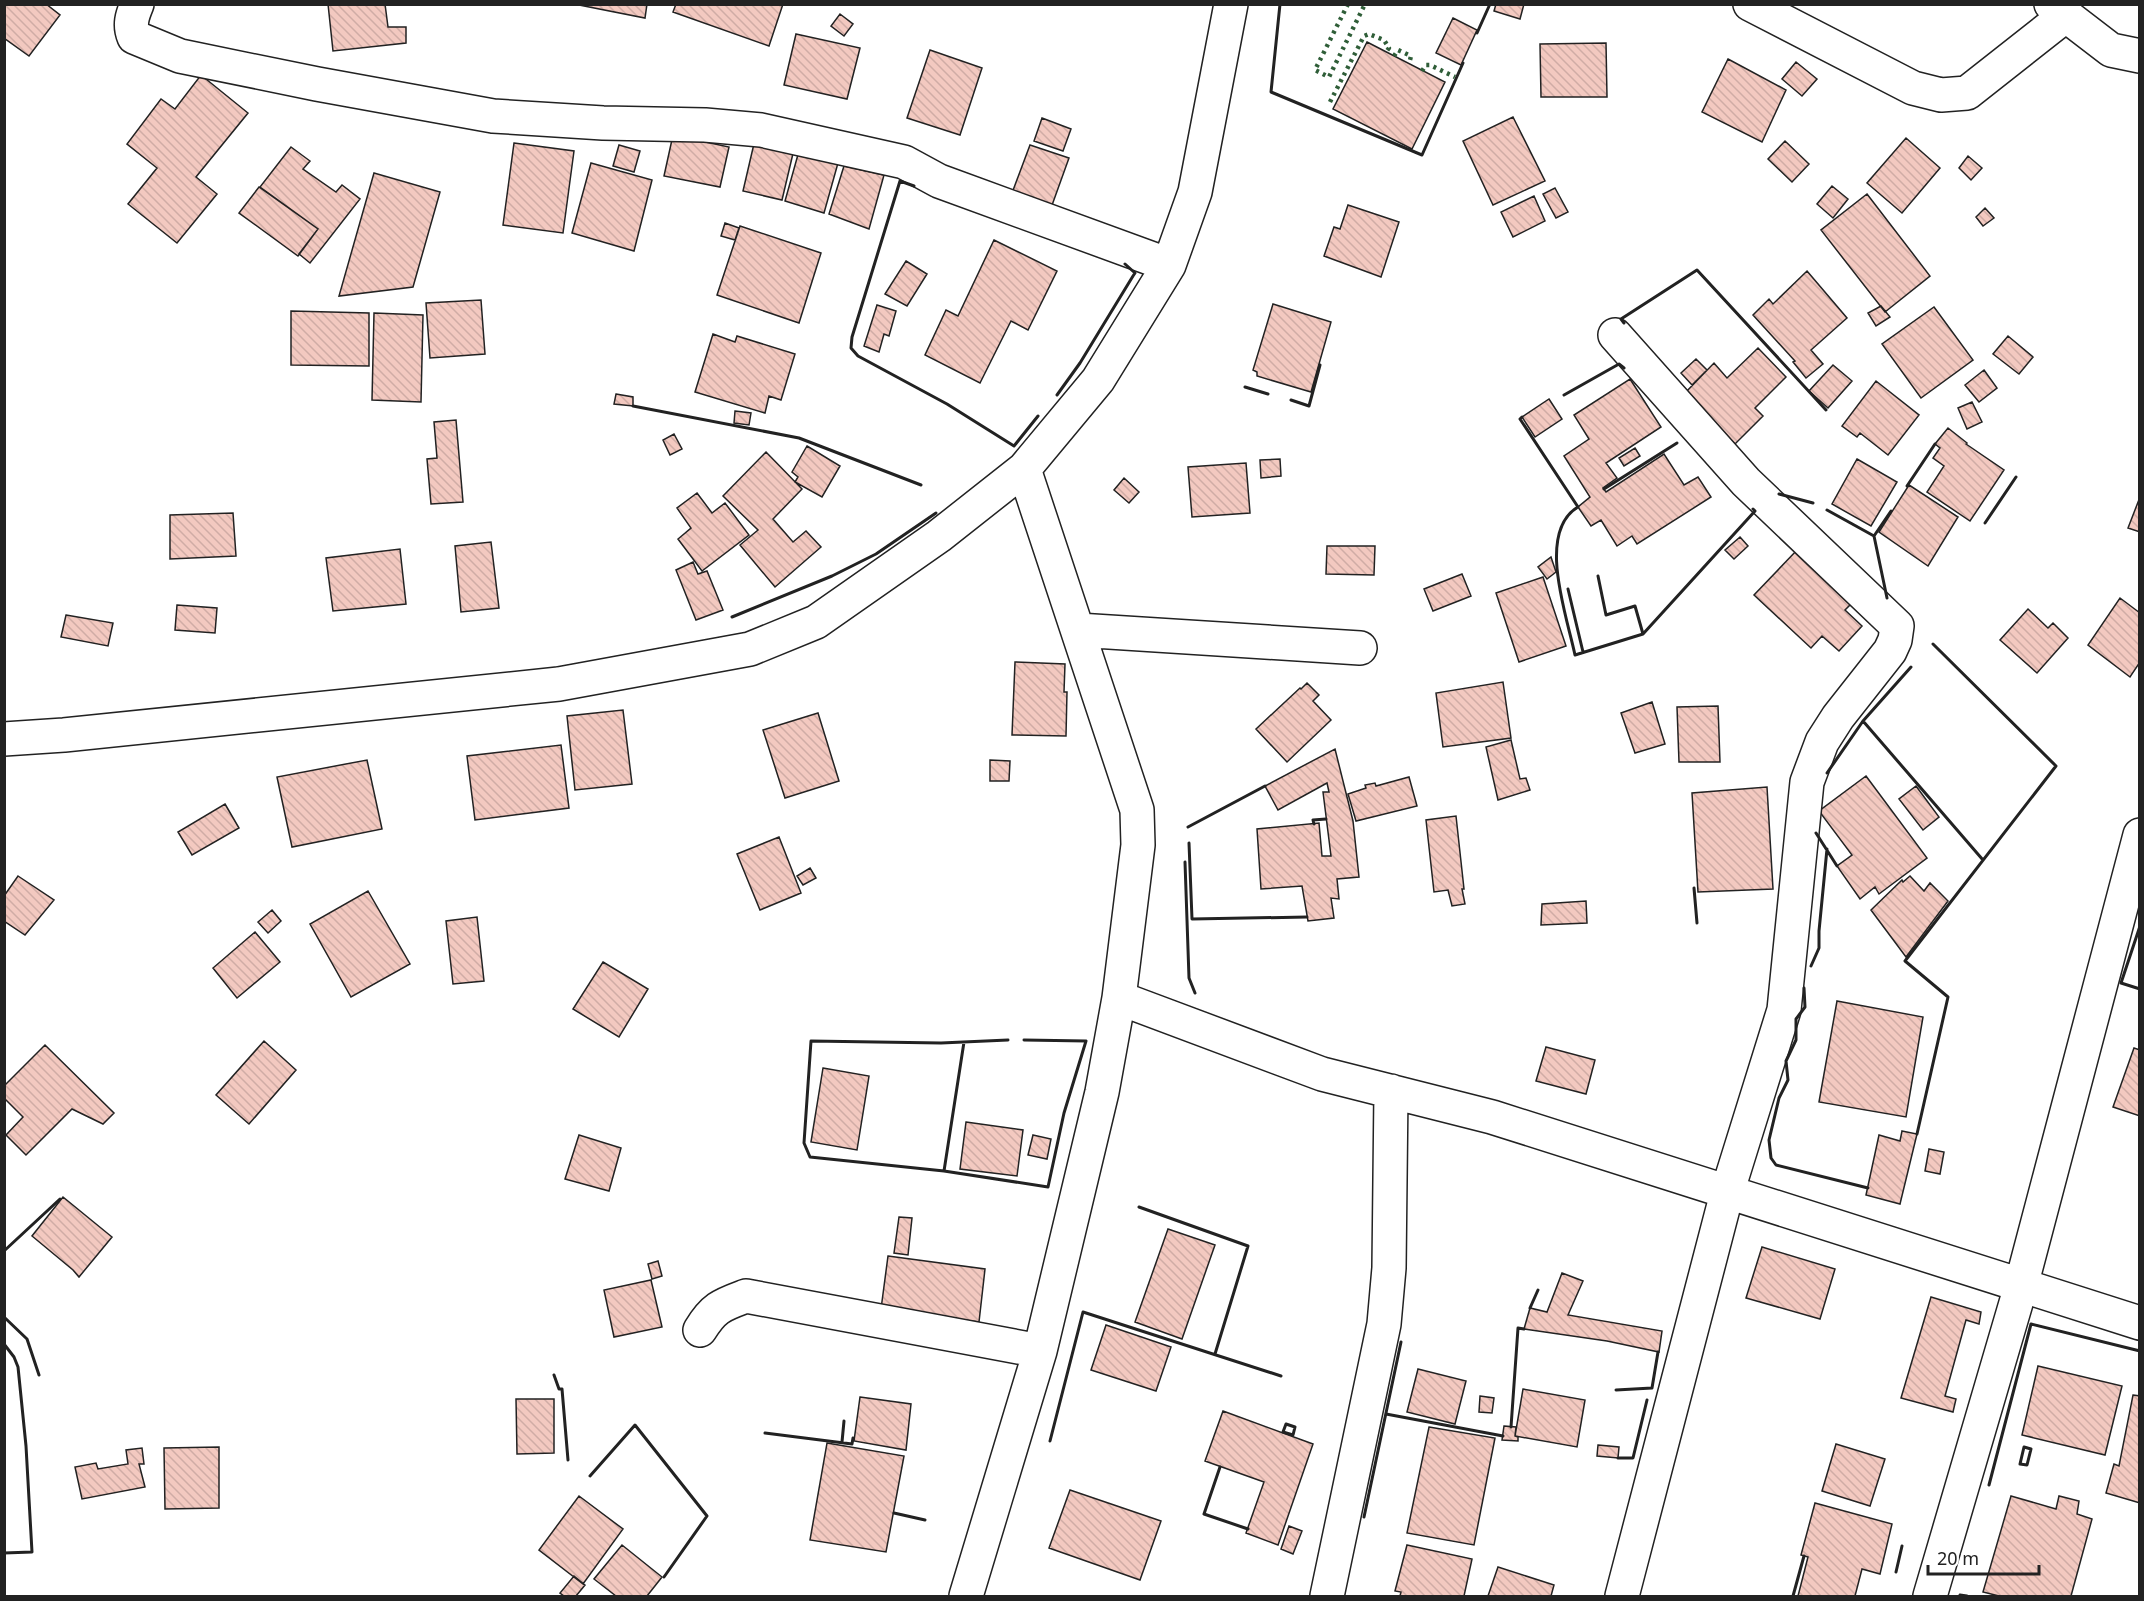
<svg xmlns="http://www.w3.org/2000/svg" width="2144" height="1601" font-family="'Noto Sans',sans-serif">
	<defs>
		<pattern id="building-back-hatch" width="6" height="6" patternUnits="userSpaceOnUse" patternTransform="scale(1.5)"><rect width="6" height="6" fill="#f3c9c0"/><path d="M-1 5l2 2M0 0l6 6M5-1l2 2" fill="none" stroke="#d0aca5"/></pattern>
	</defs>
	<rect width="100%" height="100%" fill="#fff"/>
	<path fill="url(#building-back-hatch)" stroke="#222" stroke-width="1.5" d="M4 4H46L60 15 29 56 4 38Z
		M328 4H385L388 27H406V43L333 51Z
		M574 4H647L645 18Z
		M676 4H783L769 46 673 12Z
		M1496 4H1524L1520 19 1494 11Z
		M840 14 853 24 844 36 831 26Z
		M1453 18 1477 30 1461 65 1436 53Z
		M796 34 860 48 847 99 784 85Z
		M1367 42 1445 82 1412 149 1333 109Z
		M1606 43 1607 97H1541L1540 44Z
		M930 50 982 68 960 135 907 118Z
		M1728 59 1786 90 1762 142 1702 112Z
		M1796 62 1817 79 1802 96 1782 79Z
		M201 75 248 113 196 177 217 194 177 243 128 204 157 168 127 144 161 99 175 109Z
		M1513 117 1545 181 1493 205 1463 141Z
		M1042 118 1071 129 1063 151 1034 141Z
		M673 135 729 147 720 187 664 176Z
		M756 135 795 145 782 200 743 191Z
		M1906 138 1940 168 1902 213 1867 183Z
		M1785 141 1809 164 1792 182 1768 159Z
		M514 143 574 151 563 233 503 225Z
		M619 145 640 151 634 172 613 166Z
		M1030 145 1069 158 1051 208 1012 193Z
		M291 147 310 161 303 169 336 192 342 185 360 199 310 263 299 254 318 229 260 187Z
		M799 151 838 163 824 213 785 201Z
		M1968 156 1982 168 1971 180 1959 168Z
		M591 163 652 180 634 251 572 233Z
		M844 166 884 175 869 229 829 214Z
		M374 173 440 192 413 287 339 296Z
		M1832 186 1848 199 1833 218 1817 204Z
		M259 187 318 229 298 256 239 213Z
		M1555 188 1568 212 1556 218 1543 194Z
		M1867 194 1930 276 1885 312 1821 230Z
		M1534 196 1545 221 1513 237 1501 212Z
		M1348 205 1399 222 1381 277 1324 256 1334 227 1340 229Z
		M1985 208 1994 218 1983 226 1976 217Z
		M725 223 739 228 735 240 721 236Z
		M740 226 821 253 799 323 717 295Z
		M994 240 1057 271 1028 330 1011 321 980 383 925 355 946 310 958 316Z
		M906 261 927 274 907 306 885 294Z
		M1807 271 1847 318 1811 350 1823 364 1806 378 1793 362 1795 361 1753 315 1769 299 1773 304Z
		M481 300 485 354 430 358 426 303Z
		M1273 304 1331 322 1311 392 1257 376V372L1253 370Z
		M877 305 896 311 889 336 884 334 879 352 864 346Z
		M1881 306 1890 317 1876 326 1868 313Z
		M1934 307 1973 360 1921 398 1882 344Z
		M291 311 369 313V366L291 365Z
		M374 313 423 315 421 402 372 400Z
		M713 334 735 342 737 336 795 354 781 400 769 396 765 413 695 392Z
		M2008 336 2033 357 2019 374 1993 354Z
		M1758 348 1786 377 1755 408 1763 416 1735 444 1685 393 1714 363 1727 378Z
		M1696 359 1707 370 1692 385 1681 373Z
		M1833 365 1852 381 1828 408 1809 391Z
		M1984 370 1997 388 1979 402 1965 385Z
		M1630 379 1661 427 1606 463 1617 478 1603 488 1606 492 1664 454 1684 485 1698 477 1711 497 1637 544 1632 536 1617 546 1601 520 1591 526 1578 507 1590 497 1564 456 1589 439 1574 415Z
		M1876 381 1919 415 1888 455 1860 433 1857 437 1842 426Z
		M616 394 633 397V406L614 404Z
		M1549 399 1562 419 1535 437 1522 417Z
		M1972 402 1982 422 1967 429 1958 408Z
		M735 411 751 413 749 425 734 423Z
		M456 420 463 502 431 504 427 459 437 458 434 422Z
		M1948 428 1967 443 1966 444 2004 470 1970 521 1927 492 1944 466 1933 458 1940 448 1935 444Z
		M674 434 682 449 670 455 663 440Z
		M807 446 840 466 822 497 795 482 798 477 792 472Z
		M1635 448 1640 456 1624 466 1619 458Z
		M766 452 802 489 773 519 793 542 806 531 821 547 775 587 740 545 758 530 723 496Z
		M1280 459 1281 476 1261 478 1260 460Z
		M1857 459 1897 482 1871 526 1832 504Z
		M1246 463 1250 513 1192 517 1188 467Z
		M1124 478 1139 492 1129 503 1114 490Z
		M1909 485 1958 517 1928 566 1879 532Z
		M697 493 712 513 725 503 749 535 702 571 678 539 691 528 677 508Z
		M2140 497V532L2128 528Z
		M233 513 236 556 170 559V515Z
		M1740 537 1748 546 1734 559 1725 550Z
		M491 542 499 608 461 612 455 546Z
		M1327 546H1375L1374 575 1326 574Z
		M400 549 406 604 333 611 326 558Z
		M1797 550 1852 603 1845 610 1862 626 1839 651 1822 636 1811 648 1754 595Z
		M1551 557 1556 572 1547 579 1538 567Z
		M693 562 698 574 707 571 723 610 696 620 676 570Z
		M1462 574 1471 596 1433 611 1424 589Z
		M1543 577 1566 646 1519 662 1496 593Z
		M2120 598 2140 613V662L2130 677 2088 645Z
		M177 605 217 608 215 633 175 630Z
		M2028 609 2048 628 2053 623 2068 638 2037 673 2000 640Z
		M66 615 113 623 108 646 61 637Z
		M1015 662 1065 664 1064 692H1067L1066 736 1012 735Z
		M1503 682 1511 738 1443 747 1436 693Z
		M1307 683 1319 695 1313 701 1331 720 1287 762 1256 729 1300 688 1301 689Z
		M1652 702 1665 744 1635 753 1621 713Z
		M1718 706 1720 762H1679L1677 707Z
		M623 710 632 784 575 790 567 716Z
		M818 713 839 781 785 798 763 730Z
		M1511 740 1520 779 1526 778 1530 790 1498 800 1486 747Z
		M561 745 569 808 475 820 467 756Z
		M1335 749 1353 821 1359 877 1337 879 1339 899 1331 898 1334 918 1308 921 1302 886 1261 889 1257 829 1319 823 1322 856H1331L1323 792H1329L1327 783 1278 810 1265 786Z
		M367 760 382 829 292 847 277 777Z
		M990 760 1010 761 1009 781H990Z
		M1866 776 1927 858 1879 894 1875 887 1860 899 1837 866 1852 855 1819 811Z
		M1409 777 1417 806 1356 821 1348 794 1366 788 1365 785 1375 783 1376 786Z
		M1916 786 1939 817 1923 830 1899 799Z
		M1767 787 1773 889 1698 892 1692 793Z
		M225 804 239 828 192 855 178 832Z
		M1456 816 1464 889H1462L1465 904 1452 906 1448 890 1434 892 1426 820Z
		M779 837 801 893 760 910 737 854Z
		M810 868 816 878 803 885 797 876Z
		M18 876 54 900 25 935 4 921V896Z
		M1910 876 1924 891 1930 883 1948 901 1906 957 1871 910 1902 880 1903 882Z
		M368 891 410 964 351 997 310 924Z
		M1586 901 1587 923 1541 925 1542 904Z
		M272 910 281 921 268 933 258 922Z
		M477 917 484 981 453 984 446 921Z
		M255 932 280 962 237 998 213 968Z
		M603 962 648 989 619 1037 573 1009Z
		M1837 1001 1923 1017 1906 1117 1819 1102Z
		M264 1041 296 1070 249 1124 216 1095Z
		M45 1045 114 1113 103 1124 72 1109 26 1155 6 1135 23 1117 4 1098V1086Z
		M1546 1047 1595 1060 1586 1094 1536 1081Z
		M2134 1048 2140 1050V1116L2113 1107Z
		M823 1068 869 1076 857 1150 811 1142Z
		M966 1122 1023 1130 1017 1176 960 1169Z
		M1902 1131 1917 1134 1900 1204 1866 1195 1879 1135 1900 1141Z
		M579 1135 621 1148 609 1191 565 1179Z
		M1033 1135 1051 1139 1047 1159 1028 1155Z
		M1929 1149 1944 1152 1940 1174 1925 1171Z
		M63 1197 112 1237 79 1277 73 1270 32 1236Z
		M899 1217 912 1218 908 1255 894 1253Z
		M1168 1229 1215 1245 1182 1339 1135 1322Z
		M1762 1247 1835 1269 1820 1319 1746 1298Z
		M888 1256 985 1269 979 1322 881 1309Z
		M658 1261 662 1276 652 1279 648 1264Z
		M1562 1273 1583 1281 1568 1315 1662 1331 1659 1352 1607 1341 1524 1329 1530 1308 1547 1312Z
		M651 1280 662 1327 614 1337 604 1290Z
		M1931 1297 1981 1312 1979 1324 1966 1320 1945 1396 1956 1399 1953 1412 1901 1398Z
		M1106 1325 1171 1347 1156 1391 1091 1370Z
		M2038 1366 2122 1386 2105 1455 2022 1435Z
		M1418 1369 1466 1381 1455 1424 1407 1412Z
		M1523 1389 1585 1400 1577 1447 1515 1436Z
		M2133 1395 2140 1396V1503L2106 1493 2114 1464 2119 1466Z
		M1480 1396 1494 1398 1492 1413 1479 1412Z
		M860 1397 911 1404 906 1450 854 1441Z
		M516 1399H554V1453L517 1454Z
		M1223 1411 1313 1444 1278 1545 1246 1533 1264 1482 1205 1461Z
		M1504 1426 1516 1427 1515 1436 1518 1437V1441L1502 1440Z
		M1429 1427 1495 1438 1474 1545 1407 1533Z
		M827 1443 904 1456 886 1552 810 1540Z
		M1836 1444 1885 1459 1870 1506 1822 1491Z
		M1598 1445 1619 1447 1618 1458 1597 1456Z
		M219 1447V1508L165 1509 164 1448Z
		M142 1448 144 1464H139L145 1487 82 1499 75 1467 96 1463 98 1469 128 1464 126 1450Z
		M1070 1490 1161 1521 1140 1580 1049 1548Z
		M579 1496 623 1529 583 1584 539 1550Z
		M2011 1496 2056 1509 2059 1496 2079 1501 2077 1514 2092 1519 2071 1596H1999L1983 1592Z
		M1815 1503 1892 1524 1880 1574 1862 1569 1855 1596H1798L1808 1557 1801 1555Z
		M1289 1526 1302 1531 1293 1554 1281 1549Z
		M622 1545 662 1577 647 1596H616L594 1579Z
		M1407 1545 1472 1559 1464 1596H1400L1401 1592 1395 1591Z
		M1498 1567 1554 1585 1551 1596H1488Z
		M574 1576 585 1585 576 1596H564L560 1593Z"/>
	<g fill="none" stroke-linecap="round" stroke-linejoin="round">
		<g stroke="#222" stroke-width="36">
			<path id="minor" d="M137 4C132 16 129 25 134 37L180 56 317 84 493 116 603 123 705 125 761 130 904 162 939 181 1169 265
				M1750 4 1913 88 1941 95 1967 93 2066 15
				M2051 4 2111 50 2140 56
				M1615 335 1746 482 1897 626 1895 640 1890 651 1838 717 1822 742 1807 782 1784 1010 1727 1193 1622 1596
				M1078 630 1360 648
				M4 739 64 735 559 684 750 649 816 622 939 536 1024 469 1098 380 1169 265 1195 192 1231 4
				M1119 998 1322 1074 1492 1117 2140 1323
				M700 1330C714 1307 722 1305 746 1296L1040 1351
				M966 1596 1040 1351 1102 1092 1119 998 1138 845 1137 810 1024 469
				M1327 1596 1384 1324 1389 1268 1391 1091
				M1930 1596 2021 1286 2140 835"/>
		</g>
		<use href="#minor" stroke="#fff" stroke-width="33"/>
		<path stroke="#2f5e38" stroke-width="4.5" stroke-dasharray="3 4.5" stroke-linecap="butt" d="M1348 4 1315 70 1329 77 1365 4
			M1394 56 1398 50 1411 56 1409 64
			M1422 71 1426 65H1430L1455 77
			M1330 102 1364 36 1369 34 1384 40 1389 48 1386 52"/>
		<path stroke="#222" stroke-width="3" d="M1280 4 1271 92 1422 155 1463 63
			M1477 33 1490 4
			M914 186 900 181 852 337 851 348 858 356 947 404 1014 446 1038 416
			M1624 323 1621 319 1697 270 1826 410
			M1245 387 1268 394
			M1057 395 1080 363 1133 276 1135 273 1125 264
			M1564 395 1619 364 1624 368
			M1291 400 1309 406 1320 365
			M633 406 799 438 921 485
			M1522 417 1520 419 1578 507C1536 532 1567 616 1575 655L1643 634 1755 511 1753 509
			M1907 486 1935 444
			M1604 489 1677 443
			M1779 494 1813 503
			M1827 510 1874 536
			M1985 523 2016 477
			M1598 576 1606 615 1635 606 1643 634
			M1568 589 1583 652
			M1887 598 1874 536 1891 511
			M732 617 832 576 876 554 936 513
			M1863 721 1983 860
			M1827 773 1863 721 1911 667
			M1314 824 1313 820 1326 819
			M1188 827 1265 786
			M1816 833 1837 866
			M1189 843 1192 919 1307 917
			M1185 862 1189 978 1195 993
			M1694 888 1697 923
			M2140 926 2121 983 2140 989
			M1811 966 1819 948V931L1827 849
			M1804 988 1805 1007 1796 1019V1040L1786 1061 1788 1080 1779 1098 1769 1140 1771 1158 1776 1165 1868 1188
			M1008 1040 941 1043 811 1041 804 1143 810 1157 944 1171 1048 1187 1064 1113 1086 1041 1024 1040
			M1917 1134 1948 997 1905 961 2056 766 1933 644
			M944 1171 964 1042
			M1139 1207 1248 1246 1215 1354
			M4 1251 60 1199
			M1530 1308 1538 1290
			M4 1317 27 1339 39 1375
			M4 1344 14 1357 18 1367 26 1446 32 1552 4 1553
			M554 1375 559 1389H562L568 1460
			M1616 1390 1652 1388 1658 1352
			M1386 1414 1503 1436
			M1286 1424 1295 1427 1293 1435 1283 1432Z
			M1511 1427 1518 1328 1524 1329
			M765 1433 852 1444 853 1438
			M1050 1441 1083 1312 1281 1376
			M842 1442 844 1421
			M2024 1447 2031 1449 2027 1465 2020 1464Z
			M1618 1458H1633L1647 1400
			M1220 1467 1204 1514 1248 1529
			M590 1476 635 1425 707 1516 664 1577
			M1989 1485 2031 1324 2140 1351
			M894 1513 925 1520
			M1364 1517 1401 1342
			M1896 1572 1902 1546
			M1960 1595 1967 1596
			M1793 1596 1804 1556"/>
	</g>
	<rect width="2144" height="1601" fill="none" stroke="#222222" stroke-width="12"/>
	<path d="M1928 1565v9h111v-9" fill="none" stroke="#222222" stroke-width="3"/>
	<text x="1937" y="1565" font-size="18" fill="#222222" stroke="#ffffff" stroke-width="4.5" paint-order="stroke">20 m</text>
</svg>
